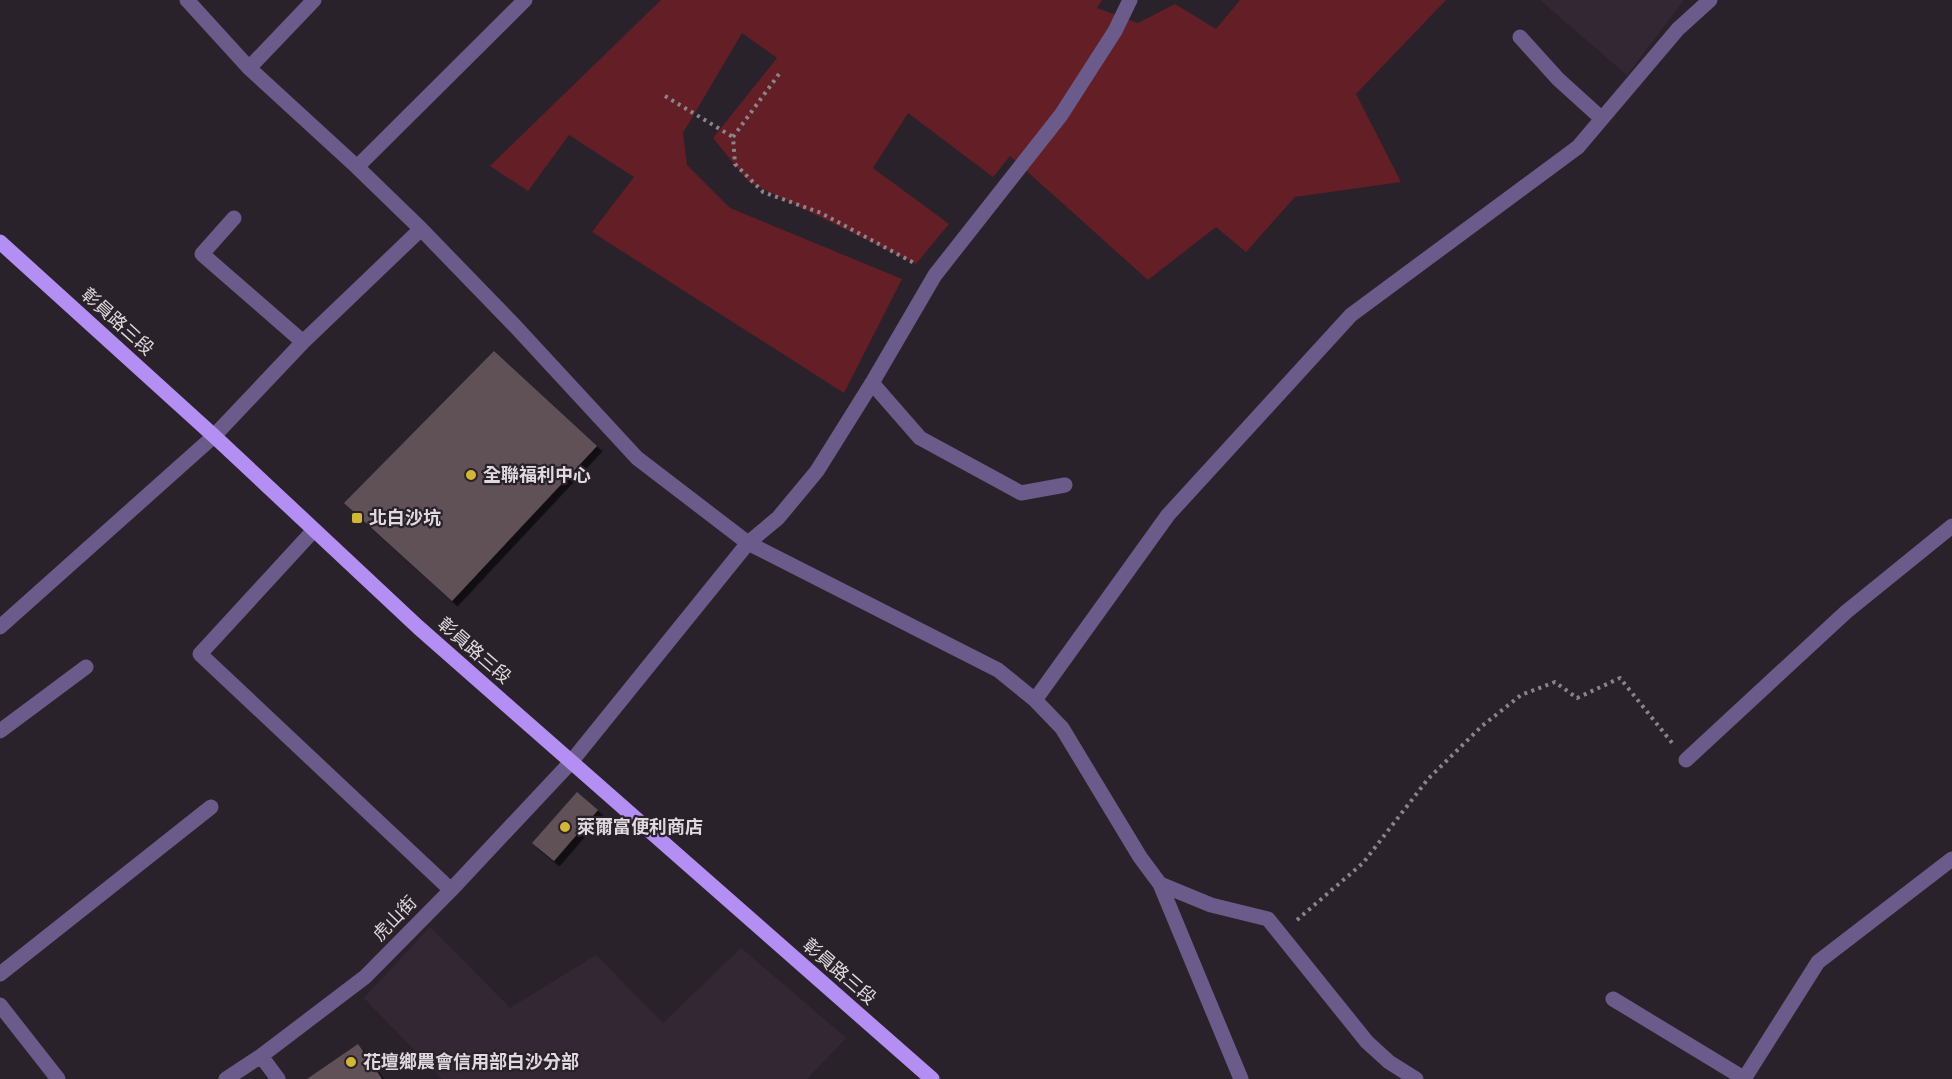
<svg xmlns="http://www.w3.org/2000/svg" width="1952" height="1079" font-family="Spectral,'Noto Sans TC',serif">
	<defs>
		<filter id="shadow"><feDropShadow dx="5.5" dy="5.5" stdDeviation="0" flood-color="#0009"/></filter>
	</defs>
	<rect width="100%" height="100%" fill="#2a222a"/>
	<path fill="#342734" d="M1540 0H1684L1627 75Z
		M430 927 510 1008 596 955 663 1023 741 948 846 1038 807 1079H442L364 998Z"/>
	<path fill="#641e25" d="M661 0H1102L1097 8 1138 23 1175 4 1216 29 1240 0H1446L1356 94 1401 182 1295 197 1246 252 1216 227 1148 280 1010 156 993 177 908 113 873 168 949 224 916 264 749 182 713 138 777 58 742 33 683 133 687 165 730 208 902 279 844 393 592 232 634 177 569 135 528 191 490 166Z"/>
	<path fill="#5e5156" filter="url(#shadow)" d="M494 351 597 446 452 601 344 503Z
		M577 792 598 810 554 861 532 843Z
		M358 1044 382 1079H307Z"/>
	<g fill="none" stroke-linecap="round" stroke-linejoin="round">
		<path stroke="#8b848b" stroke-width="4" stroke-dasharray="3 4.5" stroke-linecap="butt" d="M779 74 733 137 735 164 763 192 821 213 916 264
			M665 96 733 137
			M1297 920 1363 863 1428 779 1482 726 1521 695 1555 682 1577 698 1620 678 1673 744"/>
		<path stroke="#6b5b8b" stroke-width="15" d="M187 0 249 68 357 167 421 229 515 326 637 458 748 543 998 670 1035 700 1062 728 1140 857 1160 884 1211 905 1268 919 1367 1042 1389 1062 1416 1079
			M1520 37 1558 79 1601 118
			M249 68 314 0
			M357 167 525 0
			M234 218 202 254 303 342
			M872 383 920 438 1021 493 1065 485
			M314 530 200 654 451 890
			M0 627 214 436 303 342 421 229
			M1035 700 1168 515 1351 315 1578 147 1678 29 1710 0
			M0 731 86 667
			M1686 760 1846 612 1952 526
			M1160 884 1241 1079
			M0 974 211 807
			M1613 999 1745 1079
			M0 1005 58 1079
			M261 1056 278 1079
			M226 1079 261 1056 365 977 451 890 571 762 748 543 778 518 817 471 872 383 935 275 1061 115 1115 31 1130 0
			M1744 1079 1818 962 1952 859"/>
		<path stroke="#b38ef3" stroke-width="15" d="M0 242 214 436 418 627 932 1079"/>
	</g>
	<g fill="#d2b736" stroke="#2a222a" stroke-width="2">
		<circle cx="471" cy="475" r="6"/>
		<rect x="351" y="512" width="12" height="12" rx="3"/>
		<circle cx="565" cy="827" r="6"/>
		<circle cx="351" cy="1062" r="6"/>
	</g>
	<g text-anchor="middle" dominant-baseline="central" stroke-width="4.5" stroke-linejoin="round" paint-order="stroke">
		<g font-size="18" fill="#e0dadf" stroke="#2a222a">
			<text transform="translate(117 322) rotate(42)">彰員路三段</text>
			<text transform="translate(474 651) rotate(41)">彰員路三段</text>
			<text transform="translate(395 919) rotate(-46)">虎山街</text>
			<text transform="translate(839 972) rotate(41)">彰員路三段</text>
		</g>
		<g font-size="18" font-weight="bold" fill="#e0dadf" stroke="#2a222a" text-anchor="start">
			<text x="483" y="475">全聯福利中心</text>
			<text x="369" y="518">北白沙坑</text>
			<text x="577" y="827">萊爾富便利商店</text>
			<text x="363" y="1062">花壇鄉農會信用部白沙分部</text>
		</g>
	</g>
</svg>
